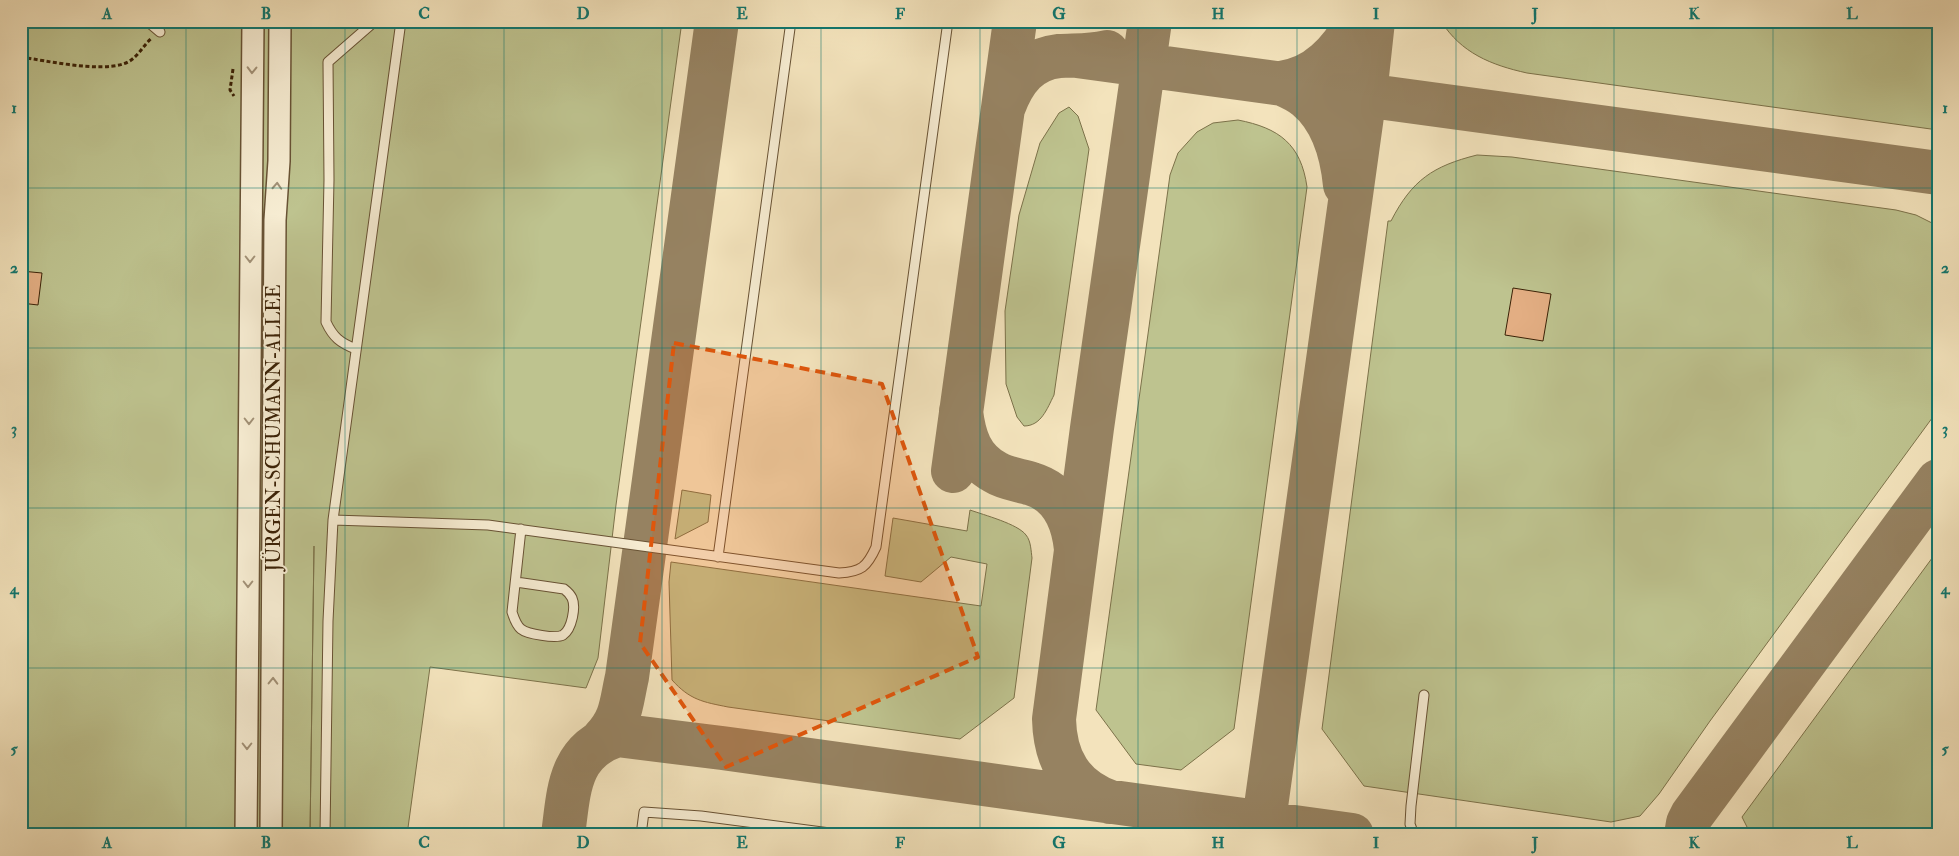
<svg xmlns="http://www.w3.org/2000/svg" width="1959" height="856" font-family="'IM FELL Double Pica',serif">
	<rect width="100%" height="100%" fill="#f3e3bc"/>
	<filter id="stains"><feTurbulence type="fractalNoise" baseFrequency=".004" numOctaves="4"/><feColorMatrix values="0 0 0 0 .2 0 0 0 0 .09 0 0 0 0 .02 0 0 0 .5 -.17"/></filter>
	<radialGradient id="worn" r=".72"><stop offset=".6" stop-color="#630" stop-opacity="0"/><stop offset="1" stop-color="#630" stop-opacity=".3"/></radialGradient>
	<path fill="#bec38f" stroke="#7c724a" d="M21 21H682L616 505 598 658 586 688 430 667 407 835H310L314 546 310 835H21Z
		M1441 21H1938V130L1527 73C1491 65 1461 53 1441 21Z
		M1069 107 1078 116 1089 149 1054 395C1047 409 1041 426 1024 426L1017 417 1006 384 1005 311 1019 215 1040 143 1059 113Z
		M1238 120C1279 128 1301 144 1307 187L1234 729 1181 770 1136 764 1096 710 1170 175 1178 153 1197 132 1213 123Z
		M1477 155 1512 157 1896 210 1916 215 1938 226V410L1710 721 1659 794 1640 816 1611 822 1364 786 1322 729 1388 221H1391C1412 180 1433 166 1477 155Z
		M682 490 711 495 708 522 675 539Z
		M970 510C984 515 1018 524 1026 535 1031 541 1031 551 1032 558L1014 698 960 739 728 707C703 702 690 700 672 680L669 582 671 562 981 606 987 564 951 557 921 582 885 576 893 518 967 531Z
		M1938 550V835H1751L1742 817Z"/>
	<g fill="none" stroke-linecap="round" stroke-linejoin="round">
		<path stroke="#968261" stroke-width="44" d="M1077 56 1938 173
			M1004 106C1014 80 1029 59 1059 56 1075 55 1091 56 1107 52
			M1345 185C1342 154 1332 119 1307 98 1299 91 1289 87 1280 83 1317 79 1340 52 1358 21
			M961 411C964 437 971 459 995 472 1006 479 1020 480 1032 484 1062 493 1073 520 1076 549
			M953 471 1015 21
			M603 739C622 719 621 703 627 677L717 21
			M1110 802C1071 788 1055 759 1054 719L1092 428 1150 21
			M563 835C569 791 568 751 617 735L722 748 1352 835
			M1262 835 1365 94 1373 21
			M1686 835 1688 823 1692 815 1938 481"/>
	</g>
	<path fill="#e3ae83" stroke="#3a2106" d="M21 271 42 273 38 305 21 303Z
		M1513 288 1551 294 1543 341 1505 335Z"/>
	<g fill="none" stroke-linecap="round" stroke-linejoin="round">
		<g stroke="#685234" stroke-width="11">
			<path id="service" d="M147 21 160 32
				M356 349C340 343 333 337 326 322L329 180 328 62 375 21
				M333 520 488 525 839 573C861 572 867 567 876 547L948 21
				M718 557 791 21
				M516 582 564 589C568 592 570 594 572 598 576 607 572 629 563 635 556 639 527 634 521 629 516 625 514 618 512 612L521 529
				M325 835 328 621 333 520 401 21
				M641 835 644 812 701 816 845 835
				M1414 835 1410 824 1411 806 1424 695"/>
		</g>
		<g stroke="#685234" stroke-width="24">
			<path id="tertiary" d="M246 835 253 21
				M271 835 275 220 279 161 280 21"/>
		</g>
		<path stroke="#3a2106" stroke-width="3" stroke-dasharray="4 2.5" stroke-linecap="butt" d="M169 26 177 21
			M21 57C47 61 99 72 123 64 137 60 142 46 152 38
			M233 69 230 90 234 96"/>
		<use href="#service" stroke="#f7edd3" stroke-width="9"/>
		<use href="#tertiary" stroke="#f7edd3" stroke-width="21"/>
	</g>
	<defs><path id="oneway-chevron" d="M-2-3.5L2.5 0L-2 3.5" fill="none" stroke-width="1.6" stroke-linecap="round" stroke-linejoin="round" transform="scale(1.25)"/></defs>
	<g stroke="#a29177">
		<use href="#oneway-chevron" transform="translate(252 70) rotate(91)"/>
		<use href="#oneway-chevron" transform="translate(277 186) rotate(-87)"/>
		<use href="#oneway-chevron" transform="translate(250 259) rotate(90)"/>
		<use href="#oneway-chevron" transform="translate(249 421) rotate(90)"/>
		<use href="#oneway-chevron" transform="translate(248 584) rotate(90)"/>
		<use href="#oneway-chevron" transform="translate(273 681) rotate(-89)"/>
		<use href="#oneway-chevron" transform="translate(247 746) rotate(90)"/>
	</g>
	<path fill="#df560c" fill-opacity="0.2" stroke="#df560c" stroke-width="4" stroke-dasharray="10 6" stroke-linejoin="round" d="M674 343 882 384 978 657 726 767 640 643Z"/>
	<path fill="none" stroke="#0f766e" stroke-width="1" stroke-opacity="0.55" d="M186 21V835M345 21V835M504 21V835M662 21V835M821 21V835M980 21V835M1138 21V835M1297 21V835M1456 21V835M1614 21V835M1773 21V835M21 188H1938M21 348H1938M21 508H1938M21 668H1938"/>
	<g text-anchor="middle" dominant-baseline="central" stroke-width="4" stroke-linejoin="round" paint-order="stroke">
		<g font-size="19" fill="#3a2106" stroke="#f7edd3">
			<text transform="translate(274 428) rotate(-90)">JÜRGEN-SCHUMANN-ALLEE</text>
		</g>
	</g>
	<rect width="1959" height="856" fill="none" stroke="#f3e3bc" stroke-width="55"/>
	<rect x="28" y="28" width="1904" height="800" fill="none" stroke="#0f766e" stroke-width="2"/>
	<g font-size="16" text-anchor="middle" font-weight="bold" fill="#0f766e">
		<text x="107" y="19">A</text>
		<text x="266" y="19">B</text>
		<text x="424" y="19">C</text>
		<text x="583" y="19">D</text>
		<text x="742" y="19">E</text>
		<text x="900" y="19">F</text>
		<text x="1059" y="19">G</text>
		<text x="1218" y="19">H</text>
		<text x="1376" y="19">I</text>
		<text x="1535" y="19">J</text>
		<text x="1694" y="19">K</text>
		<text x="1852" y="19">L</text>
		<text x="14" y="113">1</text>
		<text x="1945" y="113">1</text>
		<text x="14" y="273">2</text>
		<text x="1945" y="273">2</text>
		<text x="14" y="434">3</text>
		<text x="1945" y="434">3</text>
		<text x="14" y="594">4</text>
		<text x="1945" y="594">4</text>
		<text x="14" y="754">5</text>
		<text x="1945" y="754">5</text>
		<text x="107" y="848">A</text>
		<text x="266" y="848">B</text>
		<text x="424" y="848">C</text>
		<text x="583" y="848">D</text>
		<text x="742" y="848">E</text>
		<text x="900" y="848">F</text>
		<text x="1059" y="848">G</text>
		<text x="1218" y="848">H</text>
		<text x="1376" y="848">I</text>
		<text x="1535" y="848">J</text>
		<text x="1694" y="848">K</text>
		<text x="1852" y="848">L</text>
	</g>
	<rect width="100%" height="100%" filter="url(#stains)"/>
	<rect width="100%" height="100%" fill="url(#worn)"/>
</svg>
